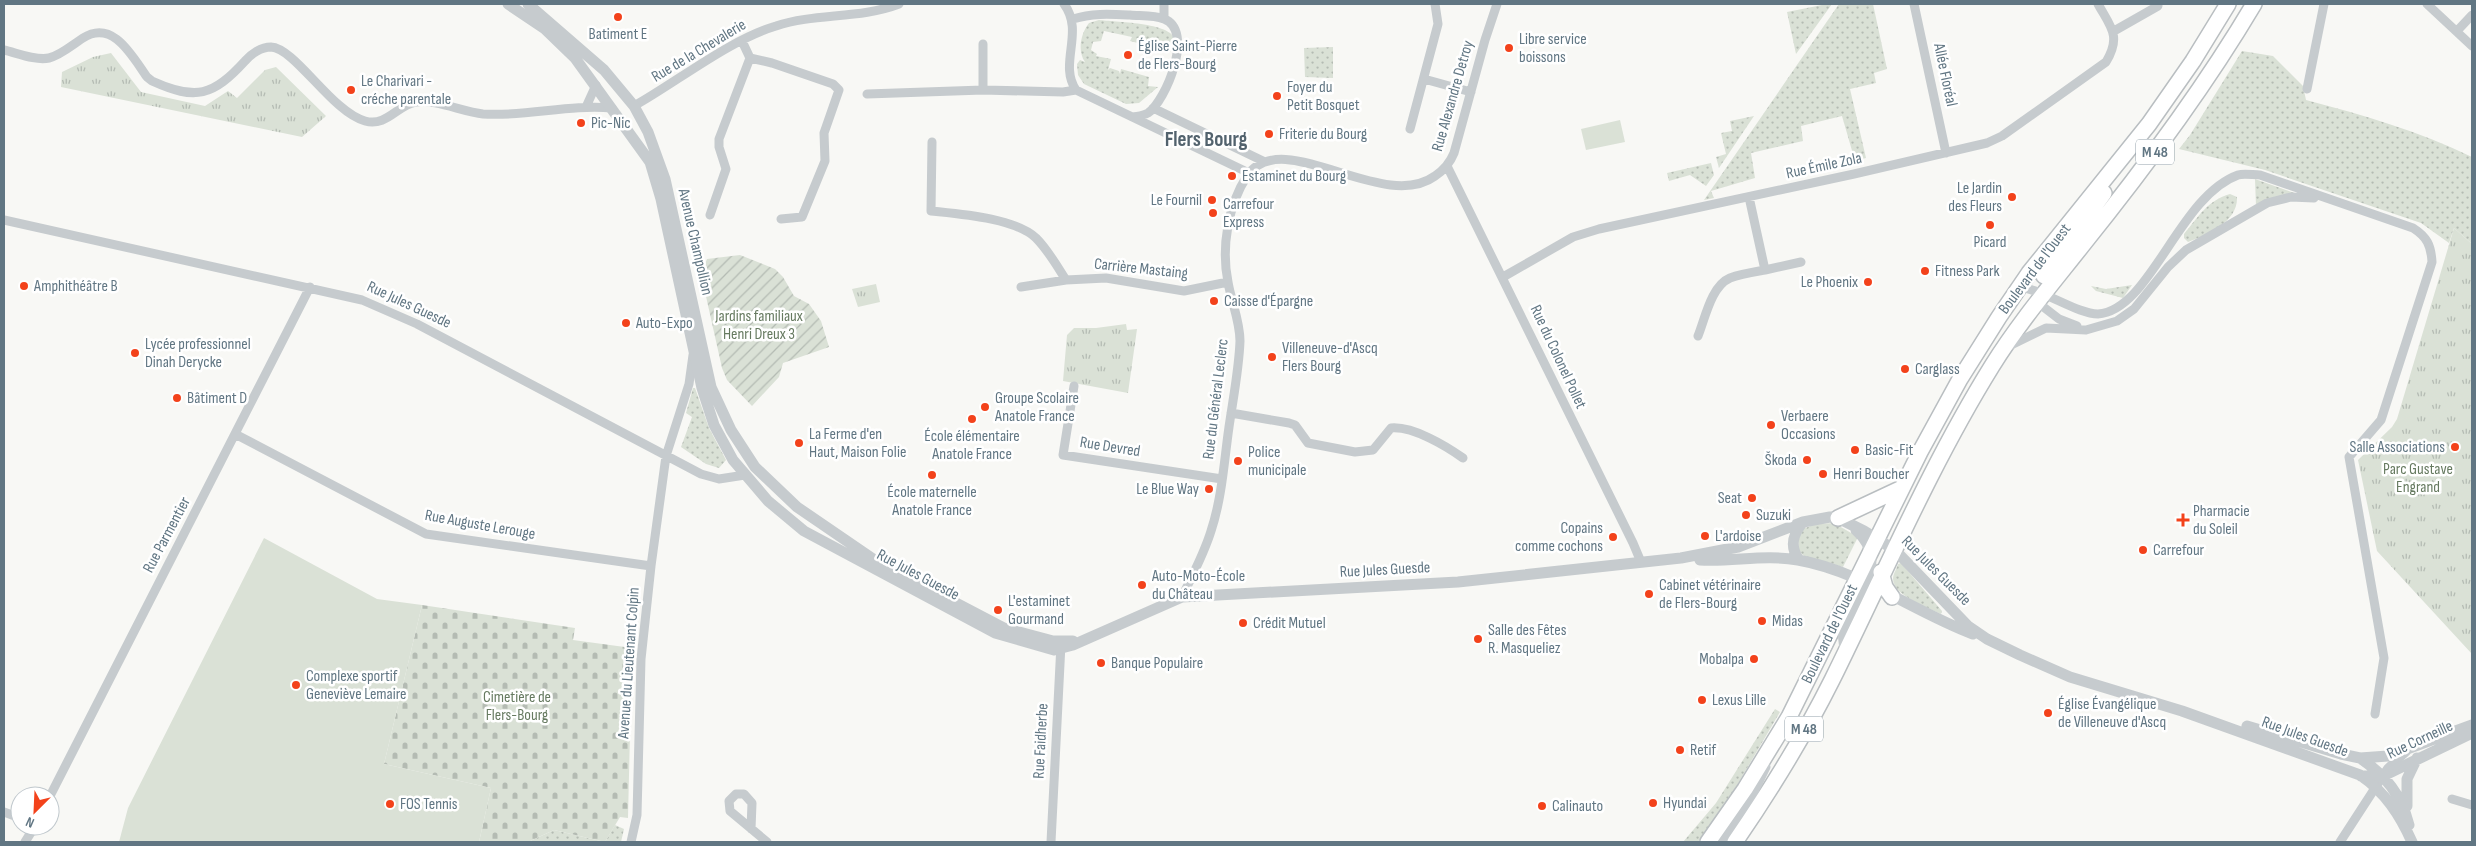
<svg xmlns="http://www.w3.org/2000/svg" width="2476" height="846" font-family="'Sofia Sans Condensed',sans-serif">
	<defs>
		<pattern id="grass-dots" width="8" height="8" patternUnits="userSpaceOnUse" patternTransform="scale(1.25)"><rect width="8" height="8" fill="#dae1d6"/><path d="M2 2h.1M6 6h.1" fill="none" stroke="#b4bbb3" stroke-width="1.8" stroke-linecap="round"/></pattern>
		<pattern id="cemetery-stones" width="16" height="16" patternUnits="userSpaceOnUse" patternTransform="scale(1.25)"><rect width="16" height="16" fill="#dae1d6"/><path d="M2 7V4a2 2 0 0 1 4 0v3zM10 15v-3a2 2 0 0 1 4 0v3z" fill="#b4bbb3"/></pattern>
		<pattern id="park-tufts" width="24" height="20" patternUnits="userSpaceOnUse" patternTransform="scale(1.25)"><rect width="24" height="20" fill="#dae1d6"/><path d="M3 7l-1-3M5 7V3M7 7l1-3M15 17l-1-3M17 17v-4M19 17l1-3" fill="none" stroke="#b4bbb3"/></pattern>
		<pattern id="garden-furrows" width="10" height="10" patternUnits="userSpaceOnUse" patternTransform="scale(1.25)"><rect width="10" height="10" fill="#dae1d6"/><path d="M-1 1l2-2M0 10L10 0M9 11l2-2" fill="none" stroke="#b4bbb3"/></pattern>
	</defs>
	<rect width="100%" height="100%" fill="#f8f8f5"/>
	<path fill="url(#grass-dots)" d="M1827 4H1832L1796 54 1787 12Z
		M1839 4H1873L1887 69 1874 73 1876 83 1850 89 1866 158 1855 161 1842 116 1801 126 1803 141 1751 153 1755 178 1711 191 1714 198 1704 200Z
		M1099 20C1113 22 1172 22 1175 40 1175 43 1173 49 1173 52L1130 41 1132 37 1104 31 1101 41 1093 42 1091 50 1097 54 1096 56 1111 59 1108 70 1110 68 1119 71 1120 74 1121 69 1149 77 1148 86 1158 87 1139 103 1126 104 1084 84 1078 75 1077 64 1080 60 1085 62C1077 51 1081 33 1089 23Z
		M1333 47V78L1305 77 1304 48Z
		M2242 51 2273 56 2303 86 2306 100C2363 115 2419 131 2472 157V244L2454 228 2449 243 2421 223 2265 170 2179 149 2190 135Z
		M1754 116 1719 168 1716 157 1726 154 1721 133 1732 131 1730 121Z
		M1711 163 1714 175 1706 186 1690 175 1669 181 1667 173Z
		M2255 179 2297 194 2256 206Z
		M2230 194 2237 197C2238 222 2208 234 2188 242L2184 238V234C2198 217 2208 200 2230 194Z
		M2132 285 2123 298 2096 291 2091 286 2106 289Z
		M693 388H695L709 428 726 460 719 468 706 464 681 447 692 417 686 413Z
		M1834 523 1858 537 1843 567 1804 556 1799 551 1798 539 1803 529 1815 524Z
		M1901 563 1942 611 1941 614C1927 607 1894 596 1893 579 1893 574 1897 568 1898 564Z
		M1775 709 1780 712 1736 787 1701 838 1698 842H1683L1716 803Z
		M615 825 624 829 621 842H528L554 830 605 842Z"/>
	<path fill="url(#cemetery-stones)" d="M422 605 575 628 573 640 632 648 628 818 620 817 605 842 554 830 528 842H479L491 788 384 764Z"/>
	<path fill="url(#park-tufts)" d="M111 53 141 92 205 106 228 91 237 98 265 70 276 67 326 116 302 137 61 87 62 72 93 57Z
		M2454 228 2472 244V654L2377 551 2358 460 2392 427 2397 419Z
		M876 284 880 302 858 307 852 289Z
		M1126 324 1127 330 1137 329 1128 393 1063 381 1067 335 1074 328H1096Z"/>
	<path fill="url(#garden-furrows)" d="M740 255 775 269 783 277 794 296 809 304 821 321 829 347 783 363 779 377 752 406 727 380 722 368 701 274 707 259Z"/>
	<path fill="#dae1d6" d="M1620 120 1625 142 1586 150 1581 129Z
		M264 538 377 599 422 605 384 764 491 788 479 842H119L128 808Z"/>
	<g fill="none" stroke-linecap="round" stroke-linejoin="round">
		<g stroke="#b9bec1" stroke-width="18">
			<path id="primary" d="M2044 276 2104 193
				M1838 518 1902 488
				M1881 572 1885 587 1892 597
				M1708 842 1745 789 1789 717 1920 452 1960 379 1999 317 2029 273 2149 124 2193 61 2228 4
				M1735 842C1770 791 1804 736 1832 680 1884 575 1930 466 1992 366 2018 324 2051 285 2081 247 2144 169 2203 90 2254 4"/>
		</g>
		<path stroke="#c6cbce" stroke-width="9" d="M1064 4C1085 32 1058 64 1076 90L1249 173
			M1164 4V19
			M1914 4 1946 153
			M2427 4 2472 46
			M1073 19C1092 13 1109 14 1130 15 1140 16 1154 15 1164 19 1195 30 1166 101 1148 113 1143 116 1138 116 1133 117
			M2114 31 2158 6V4
			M2457 31 2472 15
			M742 41 750 58 772 63 833 84 839 90 824 133 825 161 802 217 781 219
			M983 44V90L1063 92 1076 90
			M4 50C17 53 36 61 49 58 61 55 72 45 83 38 113 19 132 56 147 77L152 81C196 101 213 96 245 61 251 54 261 47 271 47 295 48 332 112 365 121 387 127 397 105 416 102 435 99 463 112 483 114 526 117 569 104 612 108
			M1424 79 1471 92
			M2307 89 2324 4
			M867 94 983 90
			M634 106C677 82 729 40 776 26 815 13 860 19 899 4
			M586 107 596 85
			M1153 108 1263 161
			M1410 129 1438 24 1435 4
			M932 142 931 211C959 214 1015 218 1036 238 1048 250 1057 266 1066 280
			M1447 166 1633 543 1641 562
			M710 215 726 169 719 147V139L750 58
			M4 220 362 300 417 324 701 474 719 479 745 475
			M1765 270 1801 262
			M1503 277 1573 237 1599 229 1854 174 1987 143 2002 136 2106 62C2122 36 2110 26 2098 4
			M1021 287 1066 280 1106 278 1184 291 1228 282
			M2019 287C2045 290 2077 314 2098 314 2150 311 2179 196 2238 175 2244 173 2253 175 2260 175L2413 228C2427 237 2431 245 2432 262L2381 420 2349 457 2384 658 2375 714
			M2037 302 2059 319 2077 326
			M1698 336C1705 319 1711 286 1730 278 1741 274 1754 272 1765 270L1749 197
			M2007 347 2046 328 2086 330 2117 321 2134 309 2168 267 2186 250 2267 203 2291 197 2314 198
			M1074 386 1063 455 1222 479
			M1231 413 1289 423 1295 425 1308 443 1355 452 1373 450 1391 428C1413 426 1446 446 1463 458
			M237 435 426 534 651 566
			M1182 597C1192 576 1204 554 1211 531 1222 498 1224 462 1229 427 1233 399 1239 369 1240 341 1240 321 1231 301 1228 282 1221 248 1228 205 1247 176 1282 124 1383 214 1435 176 1444 170 1450 163 1454 153L1485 40 1497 4
			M50 796 310 287
			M2452 799 2472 805
			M4 812 20 818
			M751 829 752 803 744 794H736L729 801 730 811 767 842
			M25 842 35 826
			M631 842 637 815 641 659 651 566 666 456 689 384 693 355
			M1051 842 1061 644
			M1722 842 1750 800 1766 767
			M2340 842 2388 768 2406 752"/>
		<path stroke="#c6cbce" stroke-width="11" d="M508 4 545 29 575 58 650 162 661 199 702 388 714 425 733 460 768 501 804 531 995 633 1054 650 1073 645 1182 597 1458 582 1681 558 1738 547 1803 522 1830 517 1838 518 1864 531 1895 550 1968 626 1987 639 2020 655 2070 677 2182 711 2360 775C2385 792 2400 815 2412 842
			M528 4 604 70 634 106 648 132 665 179 711 387 731 430 755 467 797 507 876 561 1004 628 1053 641H1073
			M1700 560C1733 562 1765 554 1798 560 1861 571 1914 612 1973 634
			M1799 560C1789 546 1793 534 1803 522
			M1845 651C1845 644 1842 635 1844 628 1853 595 1892 561 1856 530
			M2247 726 2341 754 2360 758 2388 756 2472 725
			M2360 758C2386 776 2401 794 2409 825
			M2361 776H2383L2472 733
			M2407 806V779L2417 758"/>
		<use href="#primary" stroke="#fff" stroke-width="15"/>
	</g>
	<g fill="#f3421b" stroke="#fff" stroke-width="2">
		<circle cx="618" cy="17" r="5"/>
		<circle cx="1509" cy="48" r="5"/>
		<circle cx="1128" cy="55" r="5"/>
		<circle cx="351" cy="90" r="5"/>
		<circle cx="1277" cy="96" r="5"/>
		<circle cx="581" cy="123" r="5"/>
		<circle cx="1269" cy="134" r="5"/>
		<circle cx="1232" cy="176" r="5"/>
		<circle cx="2012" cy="197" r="5"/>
		<circle cx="1212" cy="200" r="5"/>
		<circle cx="1213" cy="213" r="5"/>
		<circle cx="1990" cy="225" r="5"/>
		<circle cx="1925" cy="271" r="5"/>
		<circle cx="1868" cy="282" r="5"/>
		<circle cx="24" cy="286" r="5"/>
		<circle cx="1214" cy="301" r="5"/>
		<circle cx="626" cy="323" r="5"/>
		<circle cx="135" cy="353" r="5"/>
		<circle cx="1272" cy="357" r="5"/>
		<circle cx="1905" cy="369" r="5"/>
		<circle cx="177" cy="398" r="5"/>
		<circle cx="985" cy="407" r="5"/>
		<circle cx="972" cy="419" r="5"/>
		<circle cx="1771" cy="425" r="5"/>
		<circle cx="799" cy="443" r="5"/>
		<circle cx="2455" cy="447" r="5"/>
		<circle cx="1855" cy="450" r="5"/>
		<circle cx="1807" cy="460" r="5"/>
		<circle cx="1238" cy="461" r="5"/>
		<circle cx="1823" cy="474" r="5"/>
		<circle cx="932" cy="475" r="5"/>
		<circle cx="1209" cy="489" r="5"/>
		<circle cx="1752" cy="498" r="5"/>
		<circle cx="1746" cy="515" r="5"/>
		<path d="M2180.5 512.5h5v5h5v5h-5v5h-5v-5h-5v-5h5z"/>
		<circle cx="1705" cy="536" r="5"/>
		<circle cx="1613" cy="537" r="5"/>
		<circle cx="2143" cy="550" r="5"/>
		<circle cx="1142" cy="585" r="5"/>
		<circle cx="1649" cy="594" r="5"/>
		<circle cx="998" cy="610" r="5"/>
		<circle cx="1762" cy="621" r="5"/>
		<circle cx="1243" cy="623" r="5"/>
		<circle cx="1478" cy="639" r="5"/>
		<circle cx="1754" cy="659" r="5"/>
		<circle cx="1101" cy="663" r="5"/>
		<circle cx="296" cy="685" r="5"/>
		<circle cx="1702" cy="700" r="5"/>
		<circle cx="2048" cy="713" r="5"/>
		<circle cx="1680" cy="750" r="5"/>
		<circle cx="1653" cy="803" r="5"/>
		<circle cx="390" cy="804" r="5"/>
		<circle cx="1542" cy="806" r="5"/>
	</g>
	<g text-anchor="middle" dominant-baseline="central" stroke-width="5" stroke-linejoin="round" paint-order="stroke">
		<g fill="#fff" stroke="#909fa8" stroke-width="1">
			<rect x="2136" y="139.5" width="38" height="25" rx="4"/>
			<rect x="1785" y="716.5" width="38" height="25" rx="4"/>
		</g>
		<g font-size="15" font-weight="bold" fill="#617683">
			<text x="2155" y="152">M 48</text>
			<text x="1804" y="729">M 48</text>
		</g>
		<g font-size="16" fill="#617683" stroke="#fff" text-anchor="start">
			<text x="618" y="34" text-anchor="middle">Batiment E</text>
			<text x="1519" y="39">Libre service<tspan x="1519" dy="18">boissons</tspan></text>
			<text x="1138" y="46">Église Saint-Pierre<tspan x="1138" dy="18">de Flers-Bourg</tspan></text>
			<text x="361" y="81">Le Charivari -<tspan x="361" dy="18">créche parentale</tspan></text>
			<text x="1287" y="87">Foyer du<tspan x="1287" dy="18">Petit Bosquet</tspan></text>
			<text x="591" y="123">Pic-Nic</text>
			<text x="1279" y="134">Friterie du Bourg</text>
			<text x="1242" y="176">Estaminet du Bourg</text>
			<text x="2002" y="188" text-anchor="end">Le Jardin<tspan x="2002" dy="18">des Fleurs</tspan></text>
			<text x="1202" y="200" text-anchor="end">Le Fournil</text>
			<text x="1223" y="204">Carrefour<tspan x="1223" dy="18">Express</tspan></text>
			<text x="1990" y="242" text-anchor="middle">Picard</text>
			<text x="1935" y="271">Fitness Park</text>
			<text x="1858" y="282" text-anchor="end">Le Phoenix</text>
			<text x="34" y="286">Amphithéâtre B</text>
			<text x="1224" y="301">Caisse d'Épargne</text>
			<text x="636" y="323">Auto-Expo</text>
			<text x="145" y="344">Lycée professionnel<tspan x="145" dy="18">Dinah Derycke</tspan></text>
			<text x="1282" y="348">Villeneuve-d'Ascq<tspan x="1282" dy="18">Flers Bourg</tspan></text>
			<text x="1915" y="369">Carglass</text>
			<text x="187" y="398">Bâtiment D</text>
			<text x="995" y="398">Groupe Scolaire<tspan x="995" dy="18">Anatole France</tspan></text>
			<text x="1781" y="416">Verbaere<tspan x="1781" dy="18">Occasions</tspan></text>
			<text x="809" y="434">La Ferme d'en<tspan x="809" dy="18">Haut, Maison Folie</tspan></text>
			<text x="972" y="436" text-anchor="middle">École élémentaire<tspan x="972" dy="18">Anatole France</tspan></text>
			<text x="2445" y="447" text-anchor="end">Salle Associations</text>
			<text x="1865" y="450">Basic-Fit</text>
			<text x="1248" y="452">Police<tspan x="1248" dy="18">municipale</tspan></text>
			<text x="1797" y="460" text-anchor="end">Škoda</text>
			<text x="1833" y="474">Henri Boucher</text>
			<text x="1199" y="489" text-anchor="end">Le Blue Way</text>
			<text x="932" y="492" text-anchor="middle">École maternelle<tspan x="932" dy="18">Anatole France</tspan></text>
			<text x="1742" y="498" text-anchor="end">Seat</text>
			<text x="2193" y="511">Pharmacie<tspan x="2193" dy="18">du Soleil</tspan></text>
			<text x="1756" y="515">Suzuki</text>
			<text x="1603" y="528" text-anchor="end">Copains<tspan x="1603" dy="18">comme cochons</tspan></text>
			<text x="1715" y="536">L'ardoise</text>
			<text x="2153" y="550">Carrefour</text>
			<text x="1152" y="576">Auto-Moto-École<tspan x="1152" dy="18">du Château</tspan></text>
			<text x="1659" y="585">Cabinet vétérinaire<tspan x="1659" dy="18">de Flers-Bourg</tspan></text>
			<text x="1008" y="601">L'estaminet<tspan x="1008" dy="18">Gourmand</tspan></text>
			<text x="1772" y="621">Midas</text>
			<text x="1253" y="623">Crédit Mutuel</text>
			<text x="1488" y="630">Salle des Fêtes<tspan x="1488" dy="18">R. Masqueliez</tspan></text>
			<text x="1744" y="659" text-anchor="end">Mobalpa</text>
			<text x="1111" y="663">Banque Populaire</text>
			<text x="306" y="676">Complexe sportif<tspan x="306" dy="18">Geneviève Lemaire</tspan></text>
			<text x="1712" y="700">Lexus Lille</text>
			<text x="2058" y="704">Église Évangélique<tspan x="2058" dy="18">de Villeneuve d'Ascq</tspan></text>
			<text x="1690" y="750">Retif</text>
			<text x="1663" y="803">Hyundai</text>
			<text x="400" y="804">FOS Tennis</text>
			<text x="1552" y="806">Calinauto</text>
		</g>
		<g font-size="16" fill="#617683" stroke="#fff">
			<text transform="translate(699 51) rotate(-31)">Rue de la Chevalerie</text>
			<text transform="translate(1945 75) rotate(78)">Allée Floréal</text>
			<text transform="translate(1453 96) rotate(-74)">Rue Alexandre Detroy</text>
			<text transform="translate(1824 166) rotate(-12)">Rue Émile Zola</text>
			<text transform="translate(695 242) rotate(77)">Avenue Champollion</text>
			<text transform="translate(1141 269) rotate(6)">Carrière Mastaing</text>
			<text transform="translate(2035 269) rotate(-53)">Boulevard de l'Ouest</text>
			<text transform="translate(409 305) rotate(25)">Rue Jules Guesde</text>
			<text transform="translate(1558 357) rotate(65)">Rue du Colonel Pollet</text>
			<text transform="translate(1216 399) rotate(-83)">Rue du Général Leclerc</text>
			<text transform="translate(1110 447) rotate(9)">Rue Devred</text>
			<text transform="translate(480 525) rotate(10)">Rue Auguste Lerouge</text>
			<text transform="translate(167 535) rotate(-62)">Rue Parmentier</text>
			<text transform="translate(1385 570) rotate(-3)">Rue Jules Guesde</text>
			<text transform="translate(1936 571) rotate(45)">Rue Jules Guesde</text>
			<text transform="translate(918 575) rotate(28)">Rue Jules Guesde</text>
			<text transform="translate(1830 634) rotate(-64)">Boulevard de l'Ouest</text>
			<text transform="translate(629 663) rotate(-86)">Avenue du Lieutenant Colpin</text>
			<text transform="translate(2305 737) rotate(20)">Rue Jules Guesde</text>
			<text transform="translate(2420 740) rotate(-25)">Rue Corneille</text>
			<text transform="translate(1041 741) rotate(-87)">Rue Faidherbe</text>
		</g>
		<g font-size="16" fill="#667a60" stroke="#fff">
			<text x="759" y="316">Jardins familiaux<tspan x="759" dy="18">Henri Dreux 3</tspan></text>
			<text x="2418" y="469">Parc Gustave<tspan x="2418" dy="18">Engrand</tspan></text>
			<text x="517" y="697">Cimetière de<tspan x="517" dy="18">Flers-Bourg</tspan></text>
		</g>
		<g font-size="21" font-weight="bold" fill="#53636e" stroke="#fff">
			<text x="1206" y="139">Flers Bourg</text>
		</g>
	</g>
	<rect width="2476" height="846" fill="none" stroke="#617683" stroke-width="10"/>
	<g transform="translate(35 811) rotate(204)"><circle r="24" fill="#ffffff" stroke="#c0c8cd"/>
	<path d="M0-4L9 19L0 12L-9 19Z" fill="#f3421b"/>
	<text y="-8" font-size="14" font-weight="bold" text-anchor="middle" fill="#617683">N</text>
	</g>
</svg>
